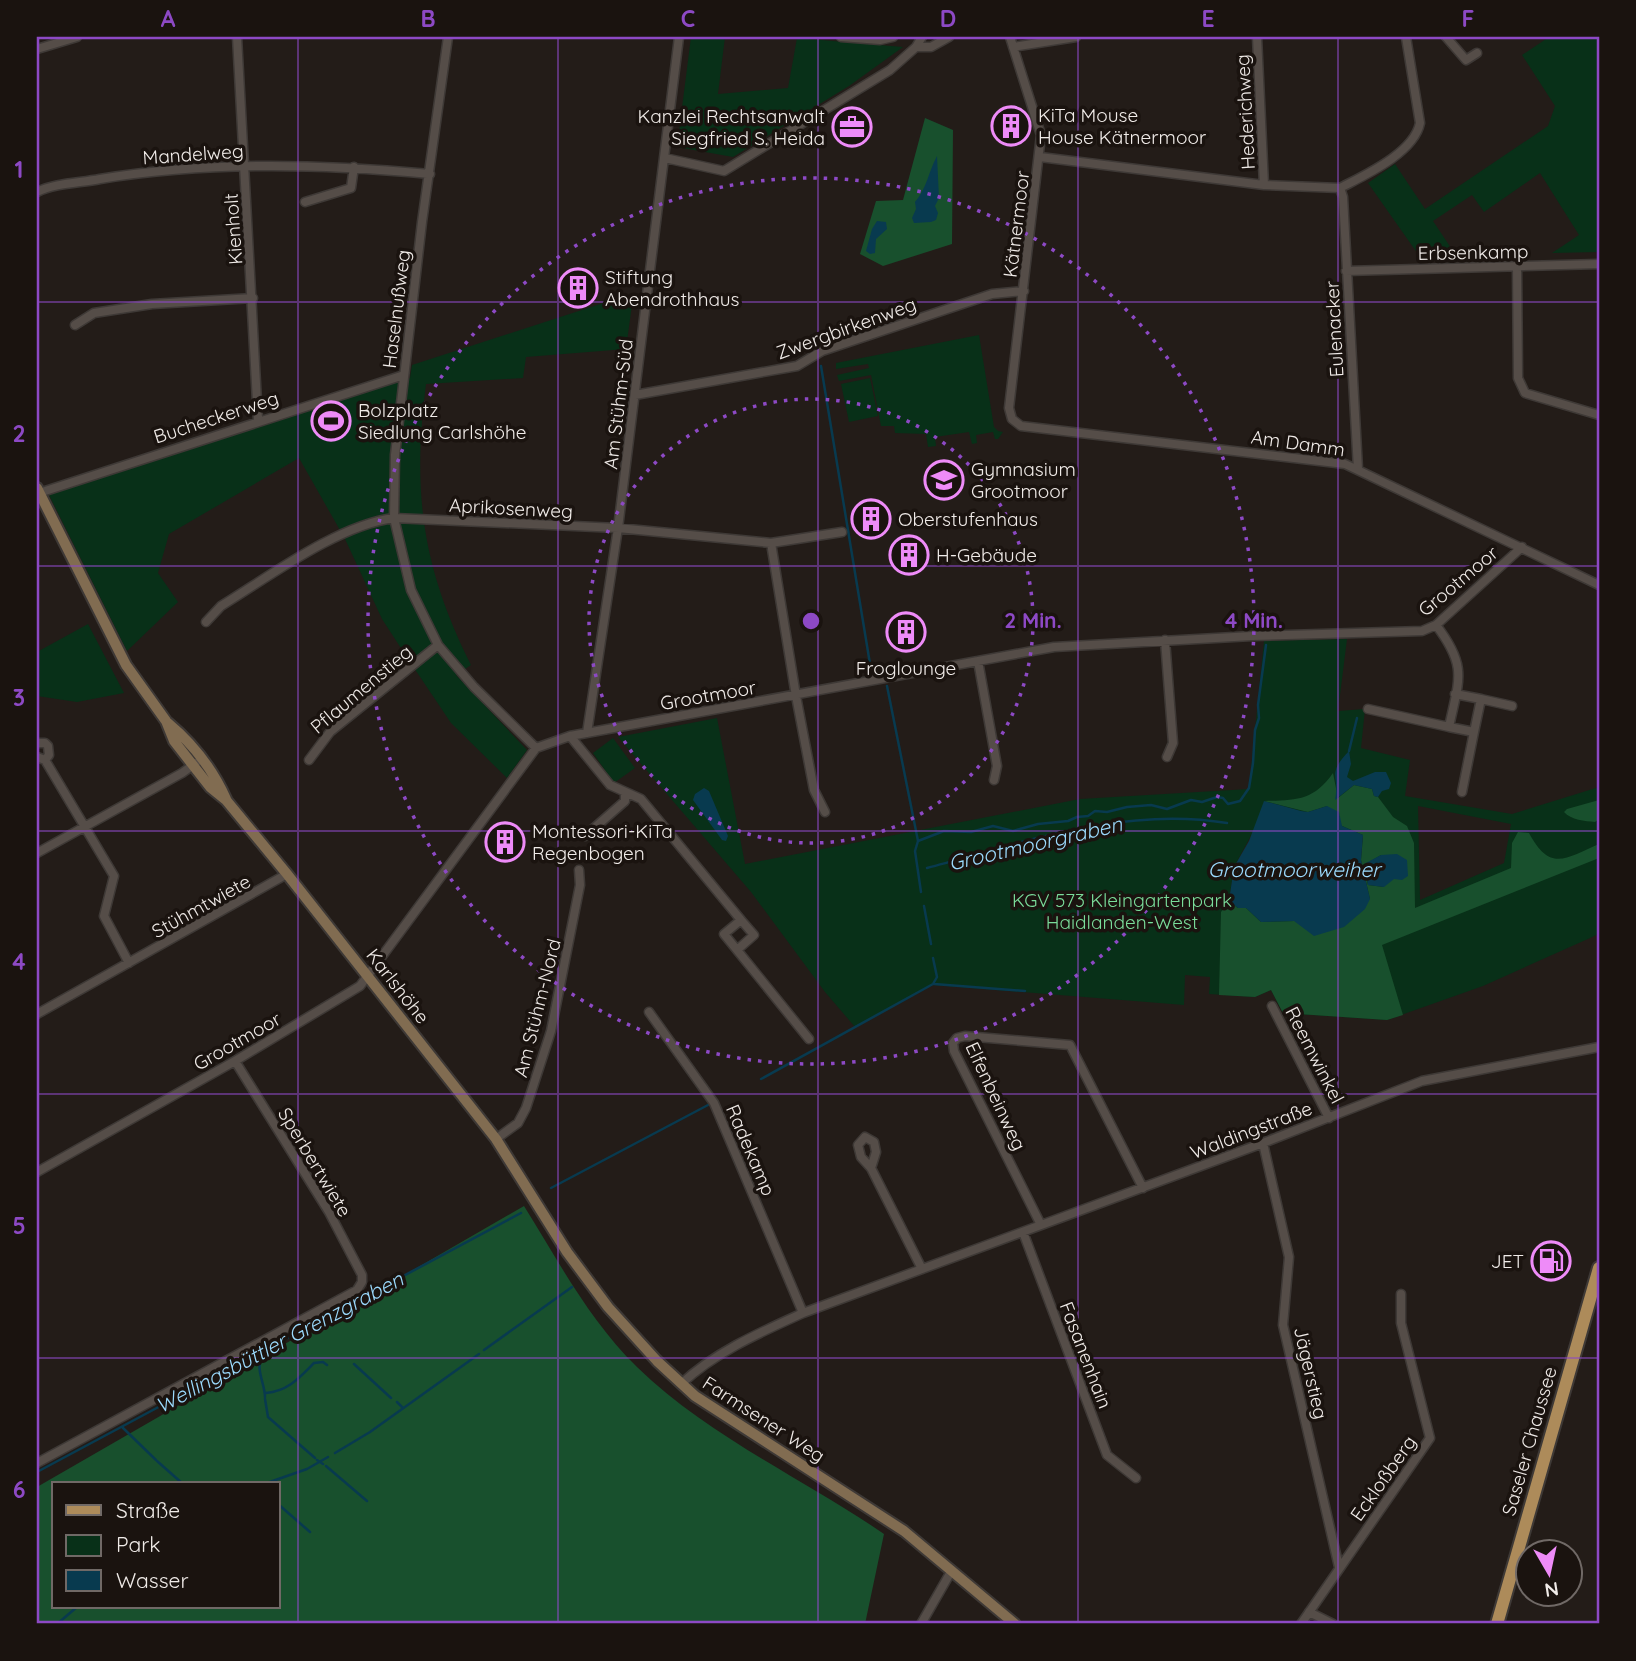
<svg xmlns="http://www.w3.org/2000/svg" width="1636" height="1661" font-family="Quicksand,sans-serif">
	<rect width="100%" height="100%" fill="#231c18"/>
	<path fill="#083018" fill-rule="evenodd" d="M691 37H725L718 94 788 88 797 38 903 47 849 86 733 157 677 147Z
		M1549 37H1599V252L1552 253 1579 235 1540 173 1484 212 1472 195 1433 221 1457 257H1420L1368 183 1395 164 1425 209 1548 126 1555 106 1522 55Z
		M625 296 633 297 626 349 526 357 523 378 426 384C412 492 422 567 471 665L456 675 527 750 507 778 451 723 408 659 382 619 345 539 299 458 169 534 158 573 178 602 127 651 48 493 410 378 412 365Z
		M979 335 994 427 998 431 1003 432 998 439H995L993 432 976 435 977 443 972 444 969 432 935 437 936 446 928 447 926 434 895 433 894 426H881L871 375 839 381 837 375 869 368 868 364 836 369V363Z
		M870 378 878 416 849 422 841 384Z
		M88 624 124 693 77 702 37 696V652Z
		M1347 639 1338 711 1365 709 1361 748 1410 760 1405 796 1512 814 1599 787V934L1483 986 1387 1020 1283 1013 1271 990 1255 997 1209 994 1210 977 1185 975 1184 1005 933 985 855 1027 825 992 751 892 618 737 717 718 745 864 1080 799 1249 789 1264 641ZM1418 806 1511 824 1504 863 1420 900ZM1254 830 1363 835 1361 860 1367 889 1229 901 1234 867Z
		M613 738 635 768 614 783 593 753Z"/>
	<path fill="#18502d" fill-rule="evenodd" d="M925 118 953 130 952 244 883 266 860 254 876 201 903 200Z
		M1333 773 1338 798 1354 785 1372 789 1374 796 1378 797 1393 817 1407 826 1414 843 1415 908 1511 868 1512 843 1518 832 1529 833C1550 872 1565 859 1599 844V858L1382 945 1403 1015 1387 1020 1283 1013 1271 990 1255 997 1219 995 1221 912 1229 901 1238 908H1246L1261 922 1294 921 1370 899 1361 860 1363 835 1342 826 1327 806 1308 812 1264 801C1297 800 1313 801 1333 773ZM1381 855 1384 887 1368 885 1364 865Z
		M1599 800V819L1595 822C1585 821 1571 820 1564 812L1567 809Z
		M524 1206C559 1262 589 1320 637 1367 709 1437 803 1478 884 1534L865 1624H37V1487ZM278 1484V1607H54V1484Z"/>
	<path fill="#083a4f" d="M937 156 939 198 935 206 938 213 936 220 931 222 914 223 912 218 916 209 915 202C927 188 928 173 937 156Z
		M877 221 886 222 887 229 876 239 875 253 870 254 866 251 872 229Z
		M1349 751 1351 764 1347 777 1353 781 1375 772H1386L1391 783 1389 789 1382 791 1378 797 1374 796 1372 789 1354 785 1335 800C1340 774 1326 775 1349 751Z
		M704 788 709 791 728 836 726 841 722 840 693 800 695 794Z
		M1264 801 1301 811 1308 812 1327 806 1339 812 1342 826 1363 835 1361 860 1370 899 1365 909 1344 927 1314 936 1294 921 1261 922 1246 908H1238L1229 901 1234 867 1249 841Z
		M1397 854 1407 860 1408 876 1402 880 1394 879 1384 887 1368 885 1364 864 1381 855Z"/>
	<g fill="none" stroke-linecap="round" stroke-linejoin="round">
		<path stroke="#083a4f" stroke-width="2.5" d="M821 366 871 670
			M887 686 918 841 915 851 921 892
			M1349 751 1357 718
			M918 841 944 831 971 832 993 826 1013 831 1038 824 1068 821 1077 817 1088 816 1095 811 1107 812 1127 807 1151 805 1167 809 1191 800 1202 802 1217 797 1223 798 1228 804 1240 801 1249 788 1253 763 1255 730 1259 718 1258 705 1266 645
			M927 868C1025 842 1125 806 1227 823
			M924 906 931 944
			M934 984 1025 991
			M761 1079 933 984 937 977 933 958
			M551 1188 708 1105
			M484 1350 572 1287
			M259 1352 262 1356C255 1369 265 1384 265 1397
			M354 1364 391 1398
			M266 1393C288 1391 299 1378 314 1363L323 1362 327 1365
			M265 1399 268 1417 315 1458
			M397 1402 403 1408
			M123 1428 156 1460
			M335 1453 370 1432 479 1354
			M317 1460 323 1464
			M157 1461 183 1484
			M326 1466 367 1501
			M37 1472 521 1213
			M264 1484 307 1469 328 1457
			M278 1504 310 1532
			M57 1624 77 1607"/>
		<g stroke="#3e3936" stroke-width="11">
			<path id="street" d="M237 37 258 420
				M448 37 422 222 395 455 394 518 411 590 438 645 474 687 536 748
				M841 37 880 40 893 37
				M1010 37 1041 135 1009 408 1012 419 1021 426 1345 464 1599 585
				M1257 37 1264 185
				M1446 37 1466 60 1477 53
				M916 47H931L949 37
				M1013 47 1076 37
				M37 49 77 37
				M1040 157 1264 185 1340 188
				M665 158 724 171 890 70 916 47 922 37
				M1340 188 1343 197 1358 469
				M1340 188C1365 175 1414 153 1420 123L1406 37
				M37 192C55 183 80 183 100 179 210 161 320 164 430 174
				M305 202 351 188 354 167
				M1517 267 1518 378 1525 393 1599 415
				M1346 271 1599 264
				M75 325 94 313 152 304 253 298
				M635 395 797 366 822 351 992 294 1024 291
				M39 493 404 375
				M771 543 796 696 814 790 825 812
				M206 622 221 606C270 576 338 525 394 518L618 528 771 543 842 532
				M1436 625C1468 667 1459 679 1449 727L1474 732 1481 699 1455 694
				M1165 640 1173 743 1167 757
				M978 661 997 766 994 780
				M1481 699 1512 706
				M1368 709 1449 727
				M587 733 618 528 679 37
				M570 736 610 785 641 799 741 920 724 934 737 950 754 935 741 920
				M37 743H45L48 746 49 755 45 760
				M37 757 45 760 114 876 104 916 129 963
				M309 760 330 732 438 645
				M1462 792 1474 732
				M585 836 625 801V792
				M37 853 182 773 196 763
				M737 950 809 1039
				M1272 1006 1329 1118
				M649 1012 714 1103 803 1313
				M37 1014 287 874
				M496 1139 518 1123 526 1108 551 1031 580 885 579 870
				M1263 1143 1289 1257 1283 1325 1339 1567
				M871 1168 876 1152 874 1142 865 1137 858 1145 861 1157 871 1168 922 1269
				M37 1172 235 1061 360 986 536 748 570 736 1054 647 1252 636 1422 631 1436 625 1522 547
				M1041 1225 954 1051 953 1043 957 1038 965 1036 1070 1045 1143 1188
				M1023 1232 1107 1455 1136 1478
				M681 1384C715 1352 761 1332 803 1313L1263 1143 1422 1081 1599 1047
				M37 1463 357 1290 362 1282V1275L329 1212 235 1061
				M1309 1612 1333 1624
				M921 1624 952 1570
				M1301 1624 1430 1438 1401 1323V1294"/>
		</g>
		<g stroke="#3e3936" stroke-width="14">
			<path id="secondary" d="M37 488 126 665 166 721 174 741 210 787 226 800 287 874 496 1139 567 1252 608 1307 657 1361 695 1396 904 1531 1015 1624
				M168 723C192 743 213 770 226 799"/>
		</g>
		<g stroke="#3e3936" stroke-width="16">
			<path id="primary" d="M1497 1624 1599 1268"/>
		</g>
		<use href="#street" stroke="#554d48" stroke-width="8"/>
		<use href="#secondary" stroke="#816c51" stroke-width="10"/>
		<use href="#primary" stroke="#ad8b5a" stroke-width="12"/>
	</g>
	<path fill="none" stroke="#8d49c5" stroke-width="2" stroke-opacity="0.55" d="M298 37V1624M558 37V1624M818 37V1624M1078 37V1624M1338 37V1624M37 302H1599M37 566H1599M37 831H1599M37 1094H1599M37 1358H1599"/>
	<g fill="none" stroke="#8d49c5" stroke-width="3.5" stroke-dasharray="3.5 7">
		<circle cx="811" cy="621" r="222"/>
		<circle cx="811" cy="621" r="443"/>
	</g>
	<defs>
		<g id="building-ring" transform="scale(2.0125)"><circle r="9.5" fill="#1a130f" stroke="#ee8bf8" stroke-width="1.5"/><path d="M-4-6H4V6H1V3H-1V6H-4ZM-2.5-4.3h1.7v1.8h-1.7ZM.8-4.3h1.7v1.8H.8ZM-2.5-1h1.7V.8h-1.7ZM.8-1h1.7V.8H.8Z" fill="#ee8bf8"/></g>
		<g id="office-ring" transform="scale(2.0125)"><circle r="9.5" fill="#1a130f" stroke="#ee8bf8" stroke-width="1.5"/><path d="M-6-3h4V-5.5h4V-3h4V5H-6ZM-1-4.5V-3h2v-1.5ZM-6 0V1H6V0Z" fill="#ee8bf8"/></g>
		<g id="stadium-ring" transform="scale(2.0125)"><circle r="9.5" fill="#1a130f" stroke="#ee8bf8" stroke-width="1.5"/><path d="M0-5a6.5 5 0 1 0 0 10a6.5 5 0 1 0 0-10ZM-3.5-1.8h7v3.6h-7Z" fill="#ee8bf8"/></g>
		<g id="school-ring" transform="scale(2.0125)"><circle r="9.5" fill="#1a130f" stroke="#ee8bf8" stroke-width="1.5"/><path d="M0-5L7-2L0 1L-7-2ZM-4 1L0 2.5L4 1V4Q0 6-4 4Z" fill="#ee8bf8"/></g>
		<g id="fuel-ring" transform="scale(2.0125)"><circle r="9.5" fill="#1a130f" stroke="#ee8bf8" stroke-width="1.5"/><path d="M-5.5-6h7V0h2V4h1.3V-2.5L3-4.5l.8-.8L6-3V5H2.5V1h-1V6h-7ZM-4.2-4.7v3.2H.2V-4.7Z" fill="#ee8bf8"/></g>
	</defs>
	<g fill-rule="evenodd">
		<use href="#building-ring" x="1011" y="126"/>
		<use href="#office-ring" x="852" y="127"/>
		<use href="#building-ring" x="578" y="288"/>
		<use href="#stadium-ring" x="331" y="421"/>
		<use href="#school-ring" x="944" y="480"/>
		<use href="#building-ring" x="871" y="519"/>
		<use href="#building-ring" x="909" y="555"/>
		<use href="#building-ring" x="906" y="632"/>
		<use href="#building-ring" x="505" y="842"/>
		<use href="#fuel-ring" x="1551" y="1261"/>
	</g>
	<g text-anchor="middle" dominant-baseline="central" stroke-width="7" stroke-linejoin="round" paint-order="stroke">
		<g font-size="19" fill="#f0ebe8" stroke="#1a130f">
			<text transform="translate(1245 112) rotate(-93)">Hederichweg</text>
			<text transform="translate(193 154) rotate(-4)">Mandelweg</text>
			<text transform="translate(1016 224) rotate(-83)">Kätnermoor</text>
			<text transform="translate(233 229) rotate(-94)">Kienholt</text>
			<text transform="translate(1473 252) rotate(-1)">Erbsenkamp</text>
			<text transform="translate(396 309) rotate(-83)">Haselnußweg</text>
			<text transform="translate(846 328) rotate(-20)">Zwergbirkenweg</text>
			<text transform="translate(1334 329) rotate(-93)">Eulenacker</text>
			<text transform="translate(618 404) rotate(-83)">Am Stühm-Süd</text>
			<text transform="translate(216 417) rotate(-18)">Bucheckerweg</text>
			<text transform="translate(1298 443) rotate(8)">Am Damm</text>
			<text transform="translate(511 508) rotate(3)">Aprikosenweg</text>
			<text transform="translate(1458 581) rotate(-40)">Grootmoor</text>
			<text transform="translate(361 689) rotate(-40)">Pflaumenstieg</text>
			<text transform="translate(708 695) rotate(-10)">Grootmoor</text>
			<text transform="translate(201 906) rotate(-29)">Stühmtwiete</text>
			<text transform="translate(398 986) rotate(52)">Karlshöhe</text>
			<text transform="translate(537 1008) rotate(-76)">Am Stühm-Nord</text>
			<text transform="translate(237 1041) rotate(-30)">Grootmoor</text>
			<text transform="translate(1315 1055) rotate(63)">Reemwinkel</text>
			<text transform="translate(996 1096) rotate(65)">Elfenbeinweg</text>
			<text transform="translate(1251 1130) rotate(-21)">Waldingstraße</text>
			<text transform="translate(751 1150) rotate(67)">Radekamp</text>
			<text transform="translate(315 1162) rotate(59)">Sperbertwiete</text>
			<text transform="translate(1086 1355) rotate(69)">Fasanenhain</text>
			<text transform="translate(1311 1373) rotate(77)">Jägerstieg</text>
			<text transform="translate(764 1419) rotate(33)">Farmsener Weg</text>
			<text transform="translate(1529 1441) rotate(-74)">Saseler Chaussee</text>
			<text transform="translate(1383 1478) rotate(-55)">Eckloßberg</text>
		</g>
		<g font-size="19" fill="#f0ebe8" stroke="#1a130f" text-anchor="start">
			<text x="1038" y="115">KiTa Mouse<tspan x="1038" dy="22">House Kätnermoor</tspan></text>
			<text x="825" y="116" text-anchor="end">Kanzlei Rechtsanwalt<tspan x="825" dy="22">Siegfried S. Heida</tspan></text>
			<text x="605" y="277">Stiftung<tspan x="605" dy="22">Abendrothhaus</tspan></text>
			<text x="358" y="410">Bolzplatz<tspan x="358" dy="22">Siedlung Carlshöhe</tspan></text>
			<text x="971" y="469">Gymnasium<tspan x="971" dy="22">Grootmoor</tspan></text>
			<text x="898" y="519">Oberstufenhaus</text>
			<text x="936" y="555">H-Gebäude</text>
			<text x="906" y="668" text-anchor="middle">Froglounge</text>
			<text x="532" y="831">Montessori-KiTa<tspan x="532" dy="22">Regenbogen</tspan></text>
			<text x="1524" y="1261" text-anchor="end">JET</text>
		</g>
		<g font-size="19" fill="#7adc9a" stroke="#1a130f">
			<text x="1122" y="900">KGV 573 Kleingartenpark<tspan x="1122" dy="22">Haidlanden-West</tspan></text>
		</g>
		<g font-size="21" font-style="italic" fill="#9bdafd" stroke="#1a130f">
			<text transform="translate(1035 843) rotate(-13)">Grootmoorgraben</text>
			<text x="1294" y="869">Grootmoorweiher</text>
			<text transform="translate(279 1342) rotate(-28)">Wellingsbüttler Grenzgraben</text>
		</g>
	</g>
	<circle cx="811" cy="621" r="10" fill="#8d49c5" stroke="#1a130f" stroke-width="3.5"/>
	<g font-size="21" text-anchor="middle" font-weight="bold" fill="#8d49c5" stroke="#1a130f" stroke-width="7" stroke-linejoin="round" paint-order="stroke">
		<text x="1033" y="628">2 Min.</text>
		<text x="1254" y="628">4 Min.</text>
	</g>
	<rect width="1636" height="1661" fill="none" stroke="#1a130f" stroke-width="77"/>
	<rect x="52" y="1482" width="228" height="126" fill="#1a130f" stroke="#706966" stroke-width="2"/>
	<rect x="66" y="1505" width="35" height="10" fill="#ad8b5a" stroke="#706966" stroke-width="2"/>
	<text x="116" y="1518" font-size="21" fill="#f0ebe8">Straße</text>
	<rect x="66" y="1535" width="35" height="21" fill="#083018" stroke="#706966" stroke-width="2"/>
	<text x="116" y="1552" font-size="21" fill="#f0ebe8">Park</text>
	<rect x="66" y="1570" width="35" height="21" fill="#083a4f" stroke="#706966" stroke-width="2"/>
	<text x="116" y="1588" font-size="21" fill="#f0ebe8">Wasser</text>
	<g transform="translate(1549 1573) rotate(171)"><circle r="33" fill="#1a130f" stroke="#706966" stroke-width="2"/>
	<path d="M0-5L12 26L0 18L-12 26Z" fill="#ee8bf8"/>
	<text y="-10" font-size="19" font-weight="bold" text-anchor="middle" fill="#f0ebe8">N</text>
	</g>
	<rect x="38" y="38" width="1560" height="1584" fill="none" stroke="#8d49c5" stroke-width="2.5"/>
	<g font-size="23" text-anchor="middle" font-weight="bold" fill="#8d49c5">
		<text x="168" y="27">A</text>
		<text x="428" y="27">B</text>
		<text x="688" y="27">C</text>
		<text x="948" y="27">D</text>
		<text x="1208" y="27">E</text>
		<text x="1468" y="27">F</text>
		<text x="19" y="178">1</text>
		<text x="19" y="442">2</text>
		<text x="19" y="706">3</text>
		<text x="19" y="970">4</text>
		<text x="19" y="1234">5</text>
		<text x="19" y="1498">6</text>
	</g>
</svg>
